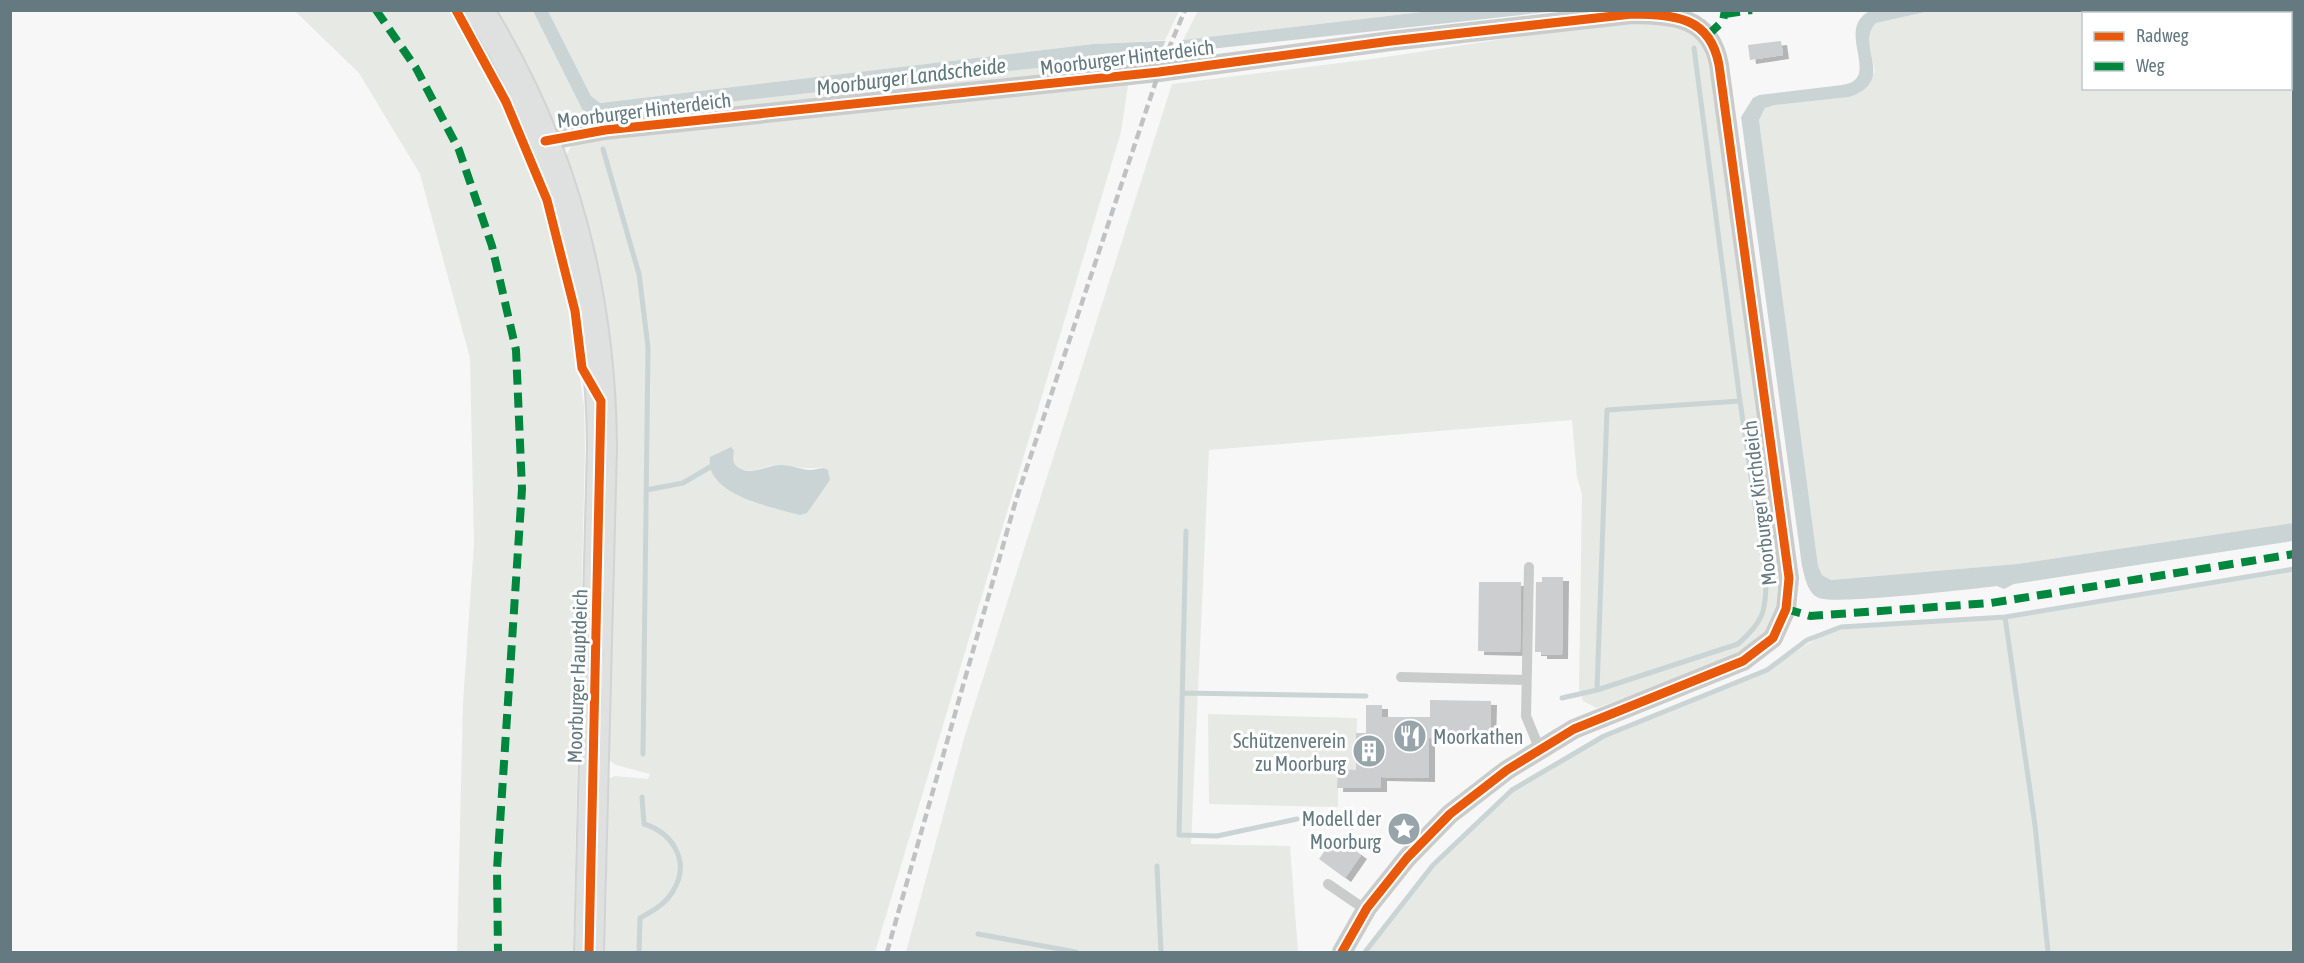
<svg xmlns="http://www.w3.org/2000/svg" width="2304" height="963" font-family="'Asap Condensed',sans-serif">
	<defs>
		<filter id="shadow"><feDropShadow dx="6" dy="4" stdDeviation="0" flood-color="#0004"/></filter>
	</defs>
	<rect width="100%" height="100%" fill="#f7f7f7"/>
	<path fill="#e6e9e4" fill-rule="evenodd" d="M295 11H470L555 193 589 371 579 373 584 406 585 449 573 952H457L463 702 474 544 470 358 420 174 359 73Z
		M492 11H533L582 109 599 116 1160 54 1156 64 572 127 555 123 548 115Z
		M548 11H1179L1165 40 1093 44 599 103 591 96Z
		M1198 11H1430L1183 40Z
		M1930 11H2293V523L2017 564 1831 580 1822 575 1818 566 1759 120 1765 108 1775 105 1849 97 1875 72C1872 55 1864 36 1876 23ZM2084 14H2290V88H2084Z
		M1626 20C1653 23 1691 20 1704 51 1708 61 1710 73 1712 83L1779 575 1775 616 1767 632 1734 658 1597 708 1583 701 1579 689 1582 494 1577 477 1572 420 1209 450 1191 844 1290 846 1298 952H906L965 735 1172 84 1379 58Z
		M1073 83 1128 85 1121 132 875 952H604L607 884 605 780 615 776 648 779 650 774 616 765 606 758 611 385 566 164C566 160 566 154 569 150 577 137 606 136 619 139ZM725 451H734C733 458 732 463 738 468 746 473 758 469 766 467 783 463 804 471 822 467L814 501 807 513 776 509 752 502 716 454Z
		M2293 569V952H1365L1433 865 1512 790 1604 736 1767 670 1822 635 1841 627 2005 617Z
		M1208 714 1357 718 1356 770H1338V807L1209 804Z"/>
	<path fill="#cad4d5" d="M1872 10 1930 11 1876 23C1854 46 1898 80 1849 97L1775 105 1765 108 1759 120 1818 566 1822 575 1831 580 2017 564 2293 523V541L2014 584 2004 589 1997 586C1972 589 1833 605 1819 598 1807 593 1805 577 1802 566L1741 117 1753 98 1759 95 1842 85C1848 84 1855 82 1858 76 1866 58 1840 24 1872 10Z
		M533 11H548L591 96 600 103 1093 44 1183 40 1430 11H1557L599 116 588 114 582 109Z
		M731 447 734 451C733 458 732 464 739 468 750 476 768 465 781 465 790 465 800 469 809 470 817 470 821 466 828 470L830 480 807 513 800 515C774 508 704 495 710 457Z"/>
	<path fill="#f7f7f7" d="M1167 37H1180L1173 56 1160 57H1159Z"/>
	<g fill="none" stroke-linecap="round" stroke-linejoin="round">
		<path stroke="#cad4d5" stroke-width="5" d="M1694 48 1740 401 1766 580C1766 612 1763 622 1738 644L1597 690 1607 410 1740 401
			M603 149 639 274 648 347 643 754
			M646 490 683 483 710 467
			M1186 531 1179 835 1217 836 1297 819
			M1182 693 1366 696
			M1562 698 1597 690
			M1157 866 1161 952
			M978 934 1076 952
			M639 952 640 918C652 911 666 904 673 891 691 862 673 833 644 824L642 797
			M1365 952 1433 865 1512 790 1604 736 1767 670 1807 640 1841 627 2005 617
			M2048 952 2035 825 2005 617 2294 569"/>
	</g>
	<path fill="#cccecf" filter="url(#shadow)" d="M1781 41 1783 55 1750 60 1748 45Z
		M1542 577H1563L1562 655H1541V652H1535L1536 582H1542Z
		M1479 582H1521L1520 652 1478 651Z
		M1430 700 1491 701 1490 739 1429 738V778L1381 777V788H1337L1338 769 1356 770V733H1366V705H1382V717H1430Z
		M1335 836 1361 855 1345 878 1319 859Z"/>
	<g fill="none" stroke-linecap="round" stroke-linejoin="round">
		<g stroke="#d2d3d4" stroke-width="32">
			<path id="secondary" d="M479 10C562 144 601 290 602 447L589 952"/>
		</g>
		<path stroke="#cacccc" stroke-width="10" d="M1529 567 1526 716 1540 750
			M1401 677 1526 680
			M1328 884 1366 910"/>
		<path stroke="#cacccc" stroke-width="20" d="M545 141 605 130 1159 72 1391 41 1632 14C1674 15 1710 16 1719 65L1789 578 1786 609 1773 638 1743 661 1574 729 1507 770 1450 814 1407 858 1367 908 1342 952"/>
		<use href="#secondary" stroke="#dfe0e0" stroke-width="28"/>
		<path stroke="#c0c1c2" stroke-width="4.5" stroke-dasharray="9 4.5" stroke-linecap="butt" d="M887 952 1016 500 1159 72 1185 10"/>
		<path stroke="#00873e" stroke-width="8" stroke-dasharray="15 8" stroke-linecap="butt" d="M376 10 416 68 459 150 492 246 516 350 522 489 497 869 498 952
			M1725 14 1752 10
			M1708 35 1723 21 1725 10
			M1786 609 1810 616 1991 603 2294 554"/>
		<g stroke="#fff" stroke-width="13">
			<path id="cycleway" d="M456 10 506 102 547 200 575 311 582 368 601 401 589 952
				M545 141 605 130 1159 72 1391 41 1632 14C1674 15 1710 16 1719 65L1789 578 1786 609 1773 638 1743 661 1574 729 1507 770 1450 814 1407 858 1367 908 1342 952"/>
		</g>
		<use href="#cycleway" stroke="#e8590c" stroke-width="9"/>
	</g>
	<defs>
		<g id="restaurant-disc" transform="scale(1.725)"><circle r="9.5" fill="#97a5aa" stroke="#fff"/><path d="M-5-6h1v4h1v-4h1v4h1v-4h1v5L-1.5 .5V6h-2V.5L-5-1ZM5-6V6H3V1.5H1.5Q1.5-4 5-6Z" fill="#fff"/></g>
		<g id="building-disc" transform="scale(1.725)"><circle r="9.5" fill="#97a5aa" stroke="#fff"/><path d="M-4-6H4V6H1V3H-1V6H-4ZM-2.5-4.3h1.7v1.8h-1.7ZM.8-4.3h1.7v1.8H.8ZM-2.5-1h1.7V.8h-1.7ZM.8-1h1.7V.8H.8Z" fill="#fff"/></g>
		<g id="sight-disc" transform="scale(1.725)"><circle r="9.5" fill="#97a5aa" stroke="#fff"/><path d="M0-6L1.8-2.2L6-1.7L2.9 1.2L3.7 5.4L0 3.3L-3.7 5.4L-2.9 1.2L-6-1.7L-1.8-2.2Z" fill="#fff"/></g>
	</defs>
	<g fill-rule="evenodd">
		<use href="#restaurant-disc" x="1410" y="736"/>
		<use href="#building-disc" x="1369" y="751"/>
		<use href="#sight-disc" x="1404" y="829"/>
	</g>
	<g text-anchor="middle" dominant-baseline="central" stroke-width="6" stroke-linejoin="round" paint-order="stroke">
		<g font-size="20" fill="#647980" stroke="#fff">
			<text transform="translate(1127 57) rotate(-7)">Moorburger Hinterdeich</text>
			<text transform="translate(644 110) rotate(-7)">Moorburger Hinterdeich</text>
			<text transform="translate(1759 503) rotate(-97)">Moorburger Kirchdeich</text>
			<text transform="translate(577 676) rotate(-88)">Moorburger Hauptdeich</text>
		</g>
		<g font-size="20" fill="#647980" stroke="#fff" text-anchor="end">
			<text x="1433" y="736" text-anchor="start">Moorkathen</text>
			<text x="1346" y="740">Schützenverein<tspan x="1346" dy="23">zu Moorburg</tspan></text>
			<text x="1381" y="818">Modell der<tspan x="1381" dy="23">Moorburg</tspan></text>
		</g>
		<g font-size="21" font-style="italic" fill="#5f787a" stroke="#fff">
			<text transform="translate(911 76) rotate(-7)">Moorburger Landscheide</text>
		</g>
	</g>
	<rect width="2304" height="963" fill="none" stroke="#647980" stroke-width="24"/>
	<rect x="2082" y="12" width="210" height="78" fill="#ffffff" stroke="#c1c9cc" stroke-width="1.5"/>
	<rect x="2094" y="32" width="30" height="9" fill="#e8590c" stroke="#c1c9cc" stroke-width="1.5"/>
	<text x="2136" y="42" font-size="18" fill="#647980">Radweg</text>
	<rect x="2094" y="62" width="30" height="9" fill="#00873e" stroke="#c1c9cc" stroke-width="1.5"/>
	<text x="2136" y="72" font-size="18" fill="#647980">Weg</text>
</svg>
